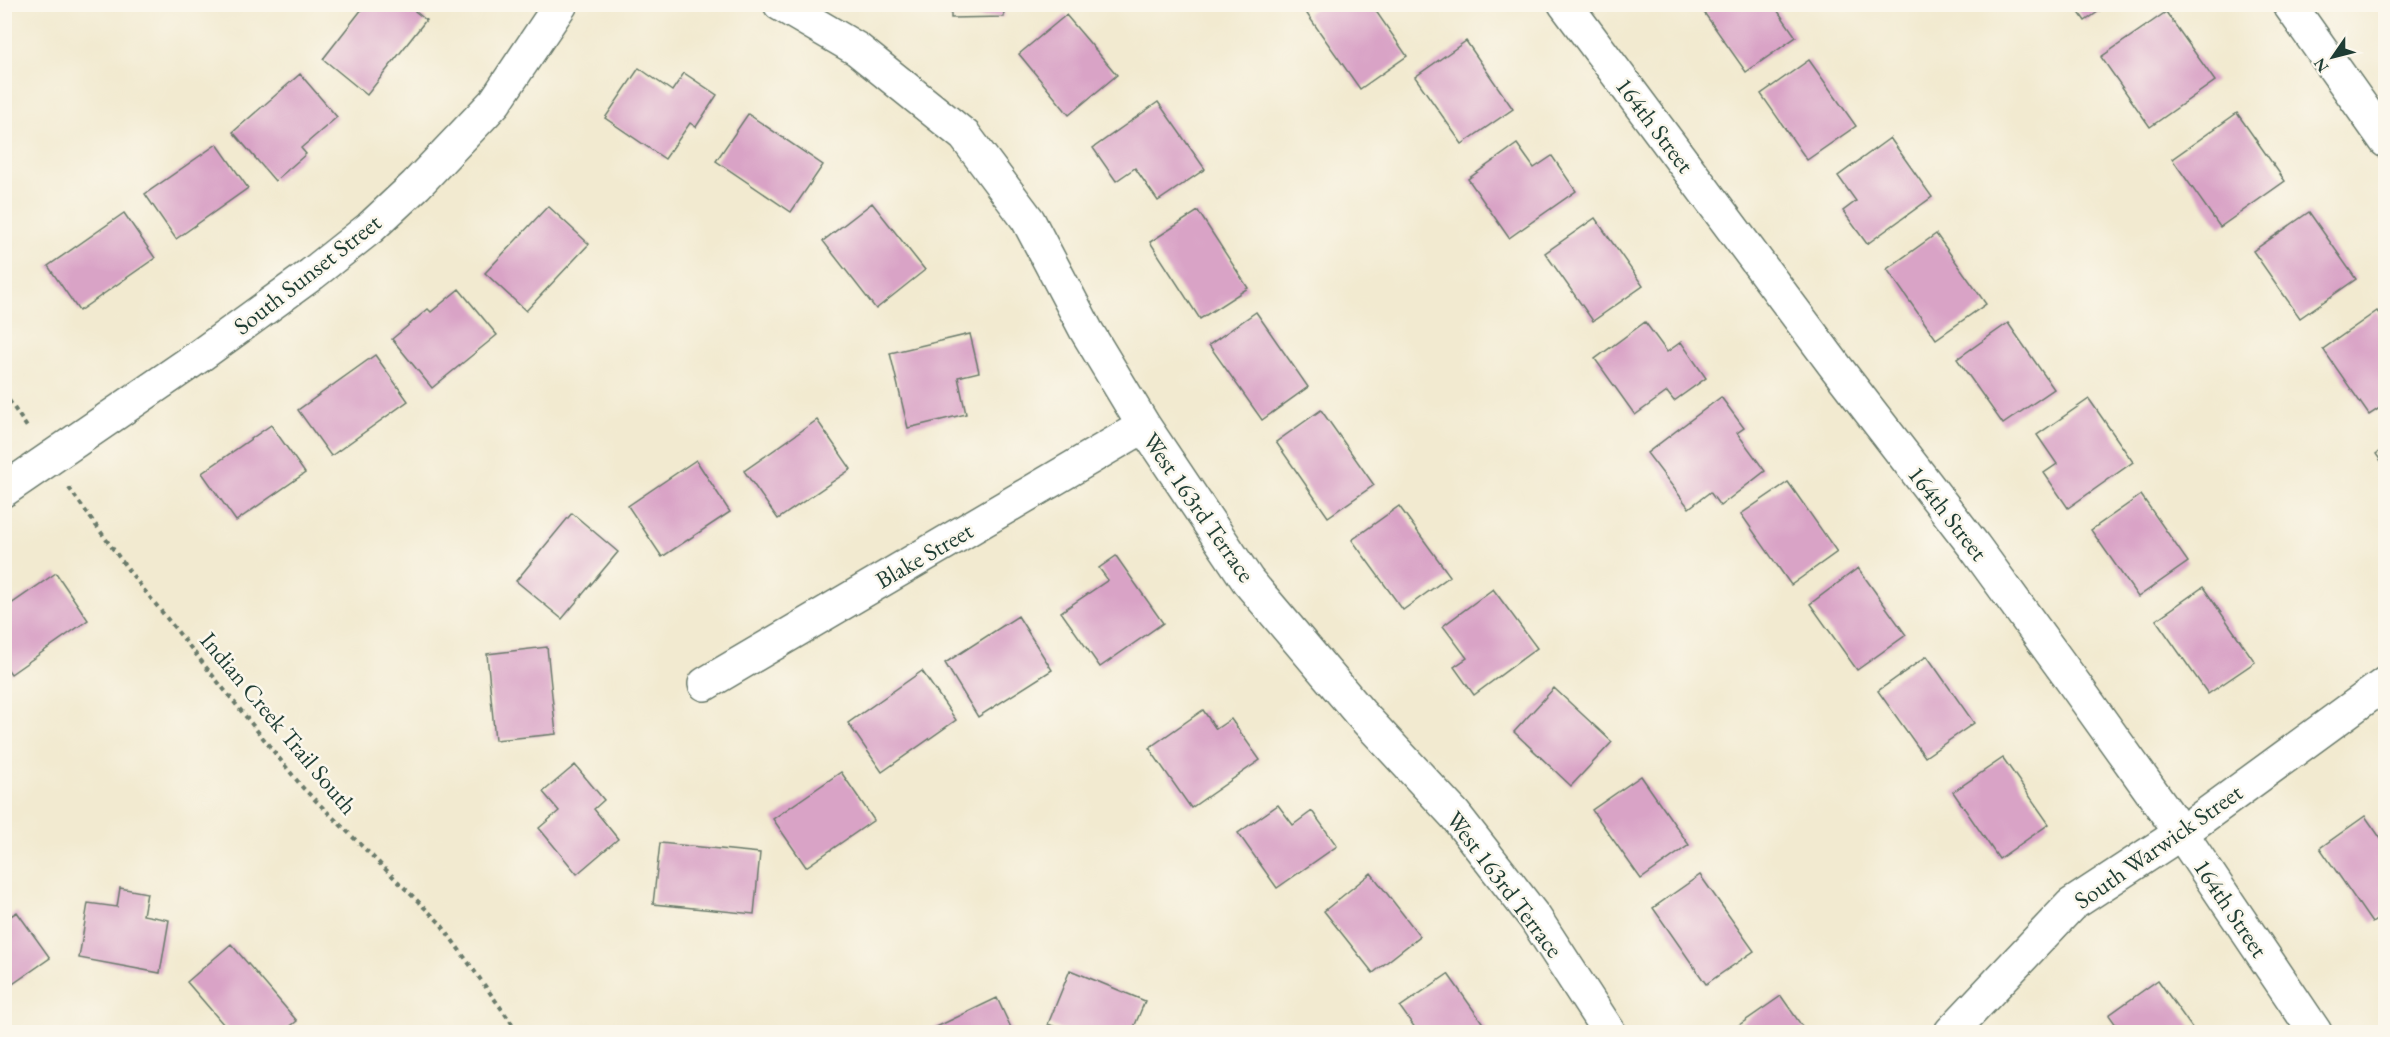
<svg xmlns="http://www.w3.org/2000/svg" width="2390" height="1037" font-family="'EB Garamond',serif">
	<rect width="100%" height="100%" fill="#fbf7ec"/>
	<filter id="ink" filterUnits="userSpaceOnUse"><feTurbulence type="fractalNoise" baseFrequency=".0167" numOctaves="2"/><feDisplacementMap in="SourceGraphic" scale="12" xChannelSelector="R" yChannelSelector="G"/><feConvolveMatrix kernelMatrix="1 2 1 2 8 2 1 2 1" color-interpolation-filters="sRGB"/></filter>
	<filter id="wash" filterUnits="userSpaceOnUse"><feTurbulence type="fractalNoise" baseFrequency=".008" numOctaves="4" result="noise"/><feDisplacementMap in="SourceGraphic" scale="24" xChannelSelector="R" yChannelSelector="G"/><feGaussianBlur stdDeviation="1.35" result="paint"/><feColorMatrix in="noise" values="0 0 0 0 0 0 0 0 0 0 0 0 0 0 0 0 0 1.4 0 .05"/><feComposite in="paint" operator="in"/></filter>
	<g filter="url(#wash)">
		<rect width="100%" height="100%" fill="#f2ead0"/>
		<g id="blocks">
			<path fill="#d9a3c6" d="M366 4H406L426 20 367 95 323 59Z
				M951 4H1003L1004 17 951 18Z
				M1321 4H1371L1407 56 1360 89 1307 14Z
				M1698 4H1773L1796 37 1746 72Z
				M2073 4H2109L2085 21Z
				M2166 12 2215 81 2150 127 2101 57Z
				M1066 15 1117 75 1069 115 1019 54Z
				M1466 41 1513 109 1462 144 1415 77Z
				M1809 60 1856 126 1807 160 1761 94Z
				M639 68 672 91 684 73 717 95 696 127 690 123 665 159 605 118Z
				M300 74 337 117 301 148 306 154 275 181 233 132Z
				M1158 102 1205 169 1158 201 1135 168 1116 181 1093 148Z
				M2237 113 2285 181 2220 227 2172 159Z
				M748 114 823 165 791 212 716 161Z
				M1890 138 1932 197 1867 244 1843 211 1856 201 1838 176Z
				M217 144 248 188 176 239 145 194Z
				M1517 144 1534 168 1552 156 1576 191 1509 238 1468 179Z
				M872 203 925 270 876 309 823 241Z
				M548 206 589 244 526 311 485 273Z
				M1198 211 1248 288 1200 319 1150 242Z
				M2309 212 2356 279 2300 318 2253 251Z
				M124 213 155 258 79 311 48 266Z
				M1595 218 1643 286 1593 321 1545 253Z
				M1936 234 1986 304 1936 339 1887 269Z
				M459 289 497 335 432 388 392 339 428 309 431 312Z
				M2377 311 2386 323V404L2369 415 2323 349Z
				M1256 312 1308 387 1262 420 1209 345Z
				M1645 322 1667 352 1681 342 1706 378 1674 401 1667 392 1635 415 1595 359Z
				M2008 323 2054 389 2003 424 1957 359Z
				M970 334 979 372 958 377 966 414 908 428 890 353Z
				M375 355 408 401 331 456 298 410Z
				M1721 397 1744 428 1737 433 1765 471 1720 506 1710 492 1689 508 1647 453Z
				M2089 399 2133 462 2068 508 2044 473 2057 464 2037 435Z
				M1321 410 1374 485 1328 517 1276 442Z
				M817 420 851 469 778 519 744 471Z
				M271 425 305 473 236 521 202 473Z
				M2386 447V468L2376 454Z
				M696 460 730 512 662 557 628 506Z
				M1788 482 1837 552 1791 585 1741 514Z
				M2141 495 2188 562 2138 597 2091 530Z
				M1399 506 1450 576 1403 610 1352 540Z
				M572 513 618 552 562 619 516 581Z
				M1116 556 1163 623 1100 667 1061 612 1108 580 1099 568Z
				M1858 568 1906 635 1857 670 1810 604Z
				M56 573 88 620 11 674 4 664V609Z
				M2203 587 2255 662 2208 694 2156 620Z
				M1493 589 1537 648 1474 695 1454 667 1467 658 1443 626Z
				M1018 616 1052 670 978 717 945 663Z
				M547 647 556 734 495 740 487 654Z
				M1927 656 1974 723 1925 757 1878 691Z
				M922 671 956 720 882 772 848 723Z
				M1554 688 1612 742 1571 786 1514 732Z
				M1203 710 1216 729 1231 719 1260 760 1191 808 1149 748Z
				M2003 758 2049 824 1999 859 1953 792Z
				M575 765 604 800 594 809 618 839 577 874 539 828 559 811 543 792Z
				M841 772 874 820 806 867 773 819Z
				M1641 776 1689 845 1641 879 1592 810Z
				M1278 805 1293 825 1312 811 1337 846 1277 888 1238 833Z
				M2365 816 2386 846V913L2372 923 2320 848Z
				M660 843 760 853 754 914 653 904Z
				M1371 873 1420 936 1373 973 1324 911Z
				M1700 875 1754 951 1706 984 1653 908Z
				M120 888 147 893 143 915 169 920 160 973 79 958 88 903 117 907Z
				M17 912 50 958 4 990V920Z
				M231 944 297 1021 283 1032H230L187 982Z
				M1070 970 1145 1001 1132 1032H1068L1048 1024Z
				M1448 974 1489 1032H1418L1400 1007Z
				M2158 980 2195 1032H2121L2109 1015Z
				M1781 996 1806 1032H1729Z
				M997 998 1013 1032H926Z"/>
		</g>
	</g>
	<g filter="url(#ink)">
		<use href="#blocks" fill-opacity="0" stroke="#697a6b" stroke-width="1.5"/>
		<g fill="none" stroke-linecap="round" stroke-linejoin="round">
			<g stroke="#697a6b" stroke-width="36">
				<path id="street" d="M780 4 857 49 965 136 1028 220 1086 330 1144 426 1248 581 1360 713 1455 815 1535 918 1609 1032
					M1565 4 1835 366 1974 546 2068 675 2181 833 2315 1032
					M2289 4 2386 141
					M4 490 198 357 312 274 370 228 416 185 495 102 561 4
					M705 684 1144 426"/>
			</g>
			<g stroke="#697a6b" stroke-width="36">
				<path id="secondary" d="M1951 1032 2071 905 2181 833 2386 683"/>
			</g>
			<path stroke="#697a6b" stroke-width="4" stroke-dasharray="4.5 4.5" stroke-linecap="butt" d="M4 393 29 430
				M69 488 129 571 303 788 440 923 518 1032"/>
			<use href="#street" stroke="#fff" stroke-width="33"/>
			<use href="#secondary" stroke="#fff" stroke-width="33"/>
		</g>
	</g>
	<g text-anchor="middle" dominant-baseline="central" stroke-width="5" stroke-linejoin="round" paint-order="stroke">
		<g font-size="24" fill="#1f3d34" stroke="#fbf7ec">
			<text transform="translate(1655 125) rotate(53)">164th Street</text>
			<text transform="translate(307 274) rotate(-38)">South Sunset Street</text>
			<text transform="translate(1199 507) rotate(55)">West 163rd Terrace</text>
			<text transform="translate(1948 513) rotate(52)">164th Street</text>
			<text transform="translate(924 555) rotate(-30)">Blake Street</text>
			<text transform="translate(279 723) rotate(50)">Indian Creek Trail South</text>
			<text transform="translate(2158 846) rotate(-35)">South Warwick Street</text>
			<text transform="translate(1505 884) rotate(53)">West 163rd Terrace</text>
			<text transform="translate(2231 908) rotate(56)">164th Street</text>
		</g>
	</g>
	<rect width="2390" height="1037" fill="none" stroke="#fbf7ec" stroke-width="24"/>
	<g transform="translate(2333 57) rotate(235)" stroke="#fbf7ec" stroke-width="4.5" paint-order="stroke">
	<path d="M0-4.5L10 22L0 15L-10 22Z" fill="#1f3d34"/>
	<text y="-9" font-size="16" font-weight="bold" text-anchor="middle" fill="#1f3d34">N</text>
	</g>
</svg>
